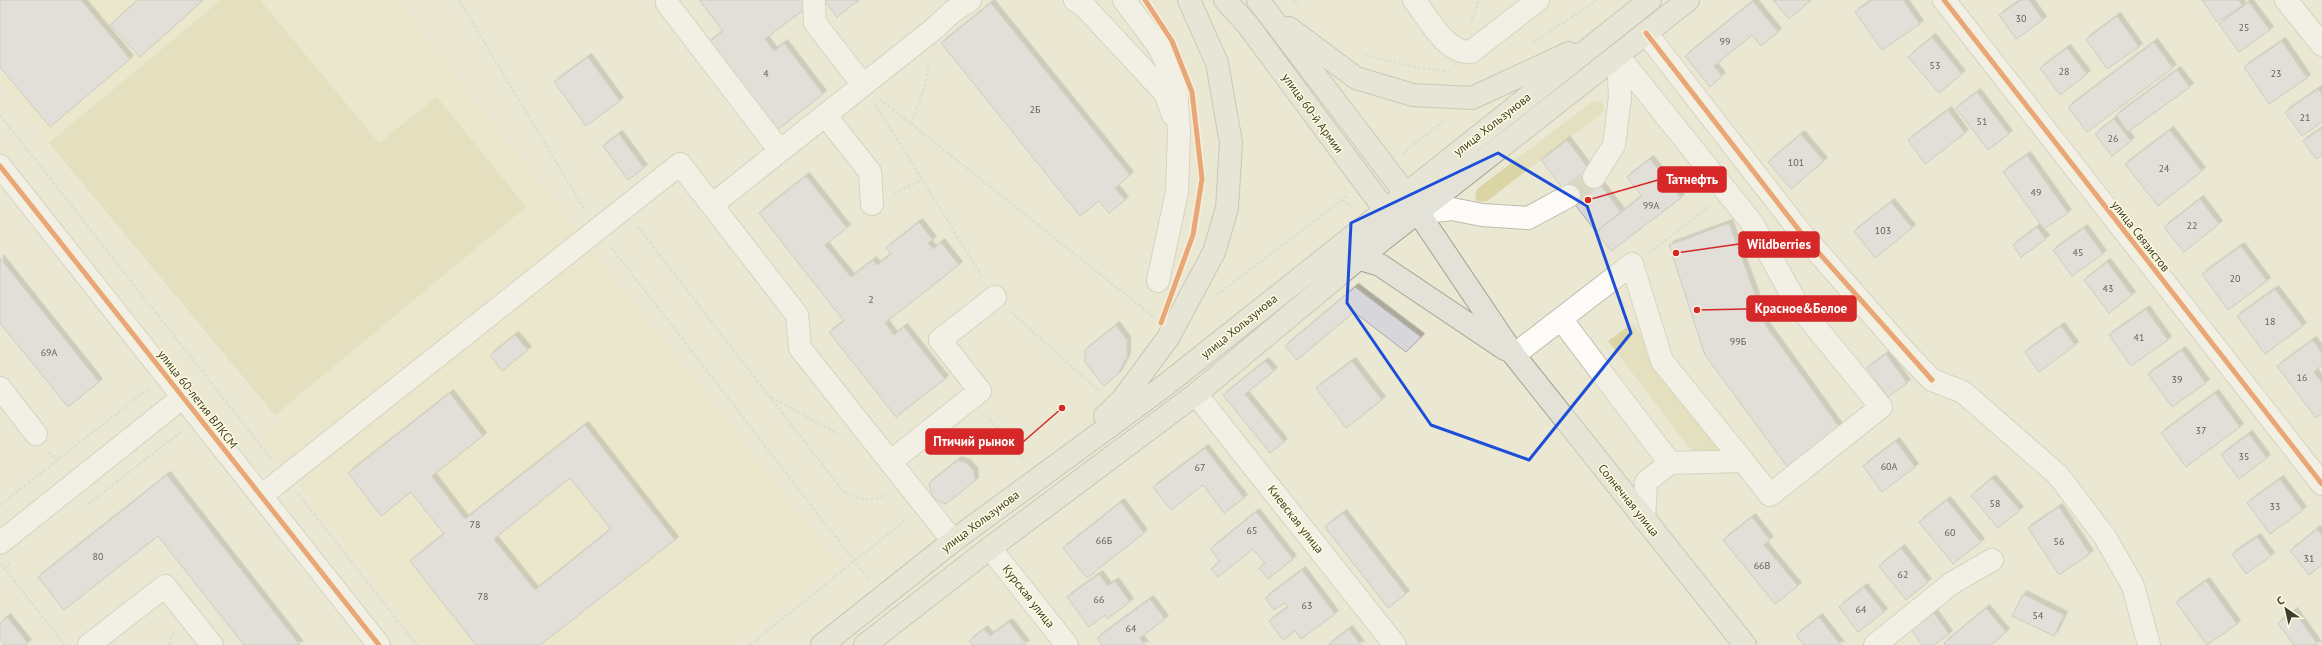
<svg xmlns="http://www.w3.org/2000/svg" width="2322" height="645" font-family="'PT Sans',sans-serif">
	<defs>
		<filter id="shadow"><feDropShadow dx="3.5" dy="-3.5" stdDeviation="0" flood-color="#0004"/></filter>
	</defs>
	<rect width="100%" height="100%" fill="#eae7d3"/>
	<path fill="#ebe6c5" d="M0 0H396L838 564 735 645H424L262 438 282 421 49 143 0 80Z"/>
	<path fill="#dbd5a6" d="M221 0H260L379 143 437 97 526 207 275 415 49 143Z
		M1597 101 1602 103 1604 109 1601 114 1487 201 1481 202 1476 200 1475 194 1477 189 1592 102Z
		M1633 323 1725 449 1697 458 1608 341Z"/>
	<path fill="#d7d6db" stroke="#abaaa8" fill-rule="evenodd" filter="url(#shadow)" d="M0 0H81L130 59 50 127 0 67Z
		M138 0H203L140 57 110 25Z
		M699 0H817L765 39 774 51 784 43 823 94 772 134 704 46 723 31Z
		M824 0H859L837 17Z
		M1773 0H1811L1789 19Z
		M1872 0H1903L1920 24 1882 50 1855 12Z
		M2021 0H2029L2043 20 2016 39 1999 15Z
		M2202 0H2239L2242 6 2217 22Z
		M1753 1 1778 32 1761 46 1752 35 1714 66 1722 76 1710 87 1685 56Z
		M2249 2 2270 30 2239 52 2219 24Z
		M991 3 1130 175 1115 188 1125 200 1109 213 1099 201 1080 216 941 43Z
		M2117 16 2139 47 2107 69 2086 39Z
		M1932 37 1962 74 1939 93 1908 57Z
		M2282 41 2307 78 2269 104 2244 67Z
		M2154 42 2173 68 2087 132 2068 107Z
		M2067 48 2087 74 2060 95 2040 68Z
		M588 57 620 101 586 126 554 82Z
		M2177 70 2190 87 2128 132 2116 115Z
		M2318 89 2322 94V122L2302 136 2285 112Z
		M1977 92 2009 134 1988 150 1956 108Z
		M1948 110 1965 133 1925 164 1908 140Z
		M2114 119 2131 141 2112 156 2095 134Z
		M2322 128V155L2316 159 2303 141Z
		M2170 130 2202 171 2158 206 2125 164Z
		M619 134 644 168 628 180 603 146Z
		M1801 134 1824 161 1791 189 1768 162Z
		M1567 140 1621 212 1596 232 1541 160Z
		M2027 155 2068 213 2044 229 2003 172Z
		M1650 159 1681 198 1611 251 1596 232 1642 196 1627 177Z
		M806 176 847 228 825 245 851 277 873 260 877 265 891 254 886 248 919 222 933 240 928 243 933 249 941 242 959 265 885 323 894 335 904 327 945 379 896 417 829 332 844 321 759 213Z
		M2200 199 2219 224 2184 252 2164 227Z
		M1891 202 1912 228 1875 258 1854 231Z
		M1729 223 1767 327 1840 428 1788 468 1705 355 1669 245Z
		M2037 227 2046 239 2021 257 2013 245Z
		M2084 228 2103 254 2072 276 2053 250Z
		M2241 246 2267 281 2228 310 2202 274Z
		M0 258 99 382 68 407 0 323Z
		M2107 262 2132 295 2109 313 2084 280Z
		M1355 287 1421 337 1406 352 1354 312 1297 360 1285 346Z
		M2275 289 2303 326 2265 354 2237 316Z
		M2146 309 2168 340 2131 366 2109 335Z
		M1116 325 1127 340V357L1118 374 1104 386 1085 362V350Z
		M2061 326 2075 345 2039 372 2025 352Z
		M515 335 528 350 502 371 490 355Z
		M2313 340 2322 353V365L2314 372 2322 383V413L2316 418 2277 366Z
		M2182 350 2206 383 2172 407 2148 374Z
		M1886 354 1907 383 1888 397 1867 368Z
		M1265 361 1274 371 1245 394 1284 442 1270 453 1223 395Z
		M1352 361 1382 400 1346 428 1316 388Z
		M450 393 483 436 432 476 465 519 585 425 675 540 540 645H476L410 561 444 534 411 492 381 516 348 473ZM570 478 611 529 535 590 494 539Z
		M2215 393 2240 427 2186 467 2161 433Z
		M2249 434 2267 458 2239 479 2221 455Z
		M1896 441 1915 467 1882 492 1863 466Z
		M1205 448 1244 498 1224 513 1203 485 1171 510 1153 487Z
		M958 460 967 463 974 471 975 481 946 504 936 500 931 493 929 483Z
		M167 475 300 645H244L158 536 64 610 38 577Z
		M1992 478 2020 510 1998 528 1971 496Z
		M2280 479 2303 510 2270 534 2247 503Z
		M1947 500 1981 542 1953 564 1919 522Z
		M1121 502 1144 533 1087 578 1063 548Z
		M2059 507 2090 554 2059 575 2028 528Z
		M1256 512 1293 559 1268 579 1259 568 1265 563 1253 549 1218 577 1211 569 1220 561 1210 549Z
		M1343 513 1406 594 1388 608 1325 527Z
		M1752 517 1770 540 1764 545 1798 586 1775 604 1723 540Z
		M2317 529 2322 536V565L2309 575 2290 551Z
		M2257 537 2271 556 2246 574 2232 554Z
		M1901 548 1928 582 1906 600 1879 566Z
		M1302 570 1335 614 1301 639 1295 631 1283 640 1269 621 1288 607 1285 603 1274 610 1265 598Z
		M1099 574 1108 586 1115 581 1130 602 1107 619 1105 615 1089 627 1067 597Z
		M2206 581 2237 624 2207 645 2176 602Z
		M1864 587 1884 612 1858 632 1839 607Z
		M2023 594 2064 615 2054 636 2012 616Z
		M1150 599 1165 619 1140 638 1145 645H1102L1097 638Z
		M1986 608 2006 632 1991 645H1945L1944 643Z
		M2294 611 2318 645H2294L2278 623Z
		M1934 613 1949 634 1934 645H1922L1911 629Z
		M7 617 28 643 25 645H5L0 639V623Z
		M1819 617 1841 645H1804L1796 635Z
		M1009 622 1026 644 1024 645H973L969 641 984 629 990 636Z
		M1349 629 1361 645H1328Z"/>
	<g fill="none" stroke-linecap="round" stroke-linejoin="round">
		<path stroke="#c7c5b2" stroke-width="22" stroke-dasharray="22 11" stroke-linecap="butt" d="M1569 196 1594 177"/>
		<g stroke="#bebcac" stroke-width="24">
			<path id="minor" d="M1075 0 1085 7 1165 93 1173 115
				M1124 0 1159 47 1176 84 1179 132 1177 192 1158 281
				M1414 0C1429 19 1445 53 1471 52L1538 0
				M1944 0 2322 484
				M2286 0 2322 45
				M814 2 815 23 863 85
				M667 3 780 151
				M1646 33 1802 234 1907 354 1932 380 1963 392 2058 475 2105 537 2133 586 2149 645
				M1618 56 1752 223 1797 304 1881 407 1770 495 1743 461
				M825 115 870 172 872 204
				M0 166 379 645
				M1594 177 1614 145 1620 97 1618 56
				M712 205 935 28 952 12 970 0
				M1418 213 1452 209 1482 215 1528 218 1569 196
				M1561 319 1670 463
				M1514 355 1632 264 1662 361 1743 461 1670 463 1646 482 1644 519
				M0 388 36 434
				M1196 394 1395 645
				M890 462 980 391 940 340 995 297
				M261 496 680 164 797 315 800 348 953 541
				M0 543 183 397
				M990 548 1067 645
				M89 645 165 586 212 645
				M1875 645 1952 583 1992 560"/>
		</g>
		<g stroke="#a4a18d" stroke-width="24">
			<path id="major" d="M1225 0 1247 24 1394 222
				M1258 0 1405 193 1514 355 1745 645
				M1289 28 1356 78 1413 95 1472 98 1569 53
				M1347 255 1380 265 1505 349
				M1105 416 1122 400 1168 338 1214 252 1227 208 1231 143 1217 63 1189 0
				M822 645 953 541 1163 387 1650 0
				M865 645 990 548 1196 394 1358 259 1688 0"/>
		</g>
		<path stroke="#d4d3ce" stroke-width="2.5" stroke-dasharray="3 2" stroke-linecap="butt" d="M459 0 585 210
			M1294 0 1300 7
			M1471 23 1479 0
			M1533 43 1597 0
			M1364 55 1415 67 1451 72
			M880 99 1155 318
			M875 104 983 278
			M0 115 272 460
			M911 124 925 86 930 61
			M1402 154 1445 120
			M894 193 922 180
			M1342 200 1353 207
			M637 226 843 491C861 500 869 503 887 494
			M611 247 869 580
			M1649 253 1710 206
			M1217 295 1347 196
			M1010 311 1100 392
			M771 397 838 434
			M986 415 1025 462
			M49 452 58 460
			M298 494 417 645
			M88 504 182 431
			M0 505 148 389
			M1 564 65 645
			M4 569 10 564
			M169 645 173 632
			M750 645 907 519"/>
		<use href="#minor" stroke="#fcfbf8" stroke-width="22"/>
		<use href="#major" stroke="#e3e2d9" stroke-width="22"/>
		<g stroke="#fffcde" stroke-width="8">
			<path id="cycleway" d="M1145 0 1172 41 1192 92 1202 179 1193 235 1161 323
				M1944 0 2322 484
				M1646 33 1802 234 1932 380
				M0 166 379 645"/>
		</g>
		<use href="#cycleway" stroke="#e8590c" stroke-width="5"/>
	</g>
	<path d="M0 0H2322V645H0ZM1498 153 1587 206 1631 333 1529 460 1431 425 1347 303 1351 223Z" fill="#eae7d3" fill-opacity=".55" fill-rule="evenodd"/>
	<path fill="none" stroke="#1d4ed8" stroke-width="3" stroke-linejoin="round" d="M1498 153 1587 206 1631 333 1529 460 1431 425 1347 303 1351 223Z"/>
	<g text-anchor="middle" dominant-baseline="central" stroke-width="3" stroke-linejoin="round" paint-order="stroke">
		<g font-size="10" fill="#646258">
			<text x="2021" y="18">30</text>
			<text x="2244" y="27">25</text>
			<text x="1725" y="41">99</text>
			<text x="1935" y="65">53</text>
			<text x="2064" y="71">28</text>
			<text x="766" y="73">4</text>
			<text x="2276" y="73">23</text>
			<text x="1035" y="109">2Б</text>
			<text x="2305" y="117">21</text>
			<text x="1982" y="121">51</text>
			<text x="2113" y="138">26</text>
			<text x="1796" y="162">101</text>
			<text x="2164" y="168">24</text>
			<text x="2036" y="192">49</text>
			<text x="1651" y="205">99А</text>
			<text x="2192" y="225">22</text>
			<text x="1883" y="230">103</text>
			<text x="2078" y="252">45</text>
			<text x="2235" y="278">20</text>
			<text x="2108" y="288">43</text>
			<text x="871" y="299">2</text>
			<text x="2270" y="321">18</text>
			<text x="2139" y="337">41</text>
			<text x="1738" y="341">99Б</text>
			<text x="49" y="352">69А</text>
			<text x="2302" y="377">16</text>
			<text x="2177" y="379">39</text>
			<text x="2201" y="430">37</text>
			<text x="2244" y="456">35</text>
			<text x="1889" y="466">60А</text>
			<text x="1200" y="467">67</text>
			<text x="1995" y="503">58</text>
			<text x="2275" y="506">33</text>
			<text x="475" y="524">78</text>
			<text x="1252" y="530">65</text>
			<text x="1950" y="532">60</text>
			<text x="1104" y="540">66Б</text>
			<text x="2059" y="541">56</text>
			<text x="98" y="556">80</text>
			<text x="2309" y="558">31</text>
			<text x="1762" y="565">66В</text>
			<text x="1903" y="574">62</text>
			<text x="483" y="596">78</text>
			<text x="1099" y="599">66</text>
			<text x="1307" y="605">63</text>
			<text x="1861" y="609">64</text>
			<text x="2038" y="615">54</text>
			<text x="1131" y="628">64</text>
		</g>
		<g font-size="12" fill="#3d3b2d" stroke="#fffcde">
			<text transform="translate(1313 113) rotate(54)">улица 60-й Армии</text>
			<text transform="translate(1492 124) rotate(-38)">улица Хользунова</text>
			<text transform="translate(2141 236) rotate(52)">улица Связистов</text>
			<text transform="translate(1239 326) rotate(-39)">улица Хользунова</text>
			<text transform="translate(198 399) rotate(52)">улица 60-летия ВЛКСМ</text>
			<text transform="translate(1629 500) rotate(51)">Солнечная улица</text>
			<text transform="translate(1296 519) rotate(52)">Киевская улица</text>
			<text transform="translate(980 521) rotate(-37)">улица Хользунова</text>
			<text transform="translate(1029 596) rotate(52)">Курская улица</text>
		</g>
	</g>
	<path fill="none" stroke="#d62828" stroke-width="1.5" d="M1588 200L1658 180M1676 253L1739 244M1697 310L1747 309M1062 408L1023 442"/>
	<g fill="#d62828" stroke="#fffcde" stroke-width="1.5">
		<circle cx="1588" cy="200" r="4"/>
		<circle cx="1676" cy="253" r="4"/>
		<circle cx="1697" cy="310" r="4"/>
		<circle cx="1062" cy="408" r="4"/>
	</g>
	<g fill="#d62828" stroke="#d62828" stroke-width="1.5">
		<rect x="1658" y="167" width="68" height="25" rx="4"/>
		<rect x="1739" y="232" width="80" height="25" rx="4"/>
		<rect x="1747" y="296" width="109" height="25" rx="4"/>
		<rect x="926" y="429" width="97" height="25" rx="4"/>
	</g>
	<g font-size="13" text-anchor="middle" font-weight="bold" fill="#fff">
		<text x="1692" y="184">Татнефть</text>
		<text x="1779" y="249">Wildberries</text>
		<text x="1801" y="313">Красное&amp;Белое</text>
		<text x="974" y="446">Птичий рынок</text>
	</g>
	<g transform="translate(2286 609) rotate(326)" stroke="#fffcde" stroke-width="3" paint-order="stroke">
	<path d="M0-3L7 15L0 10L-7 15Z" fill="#3d3b2d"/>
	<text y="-6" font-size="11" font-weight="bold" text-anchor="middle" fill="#3d3b2d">С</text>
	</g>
</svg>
